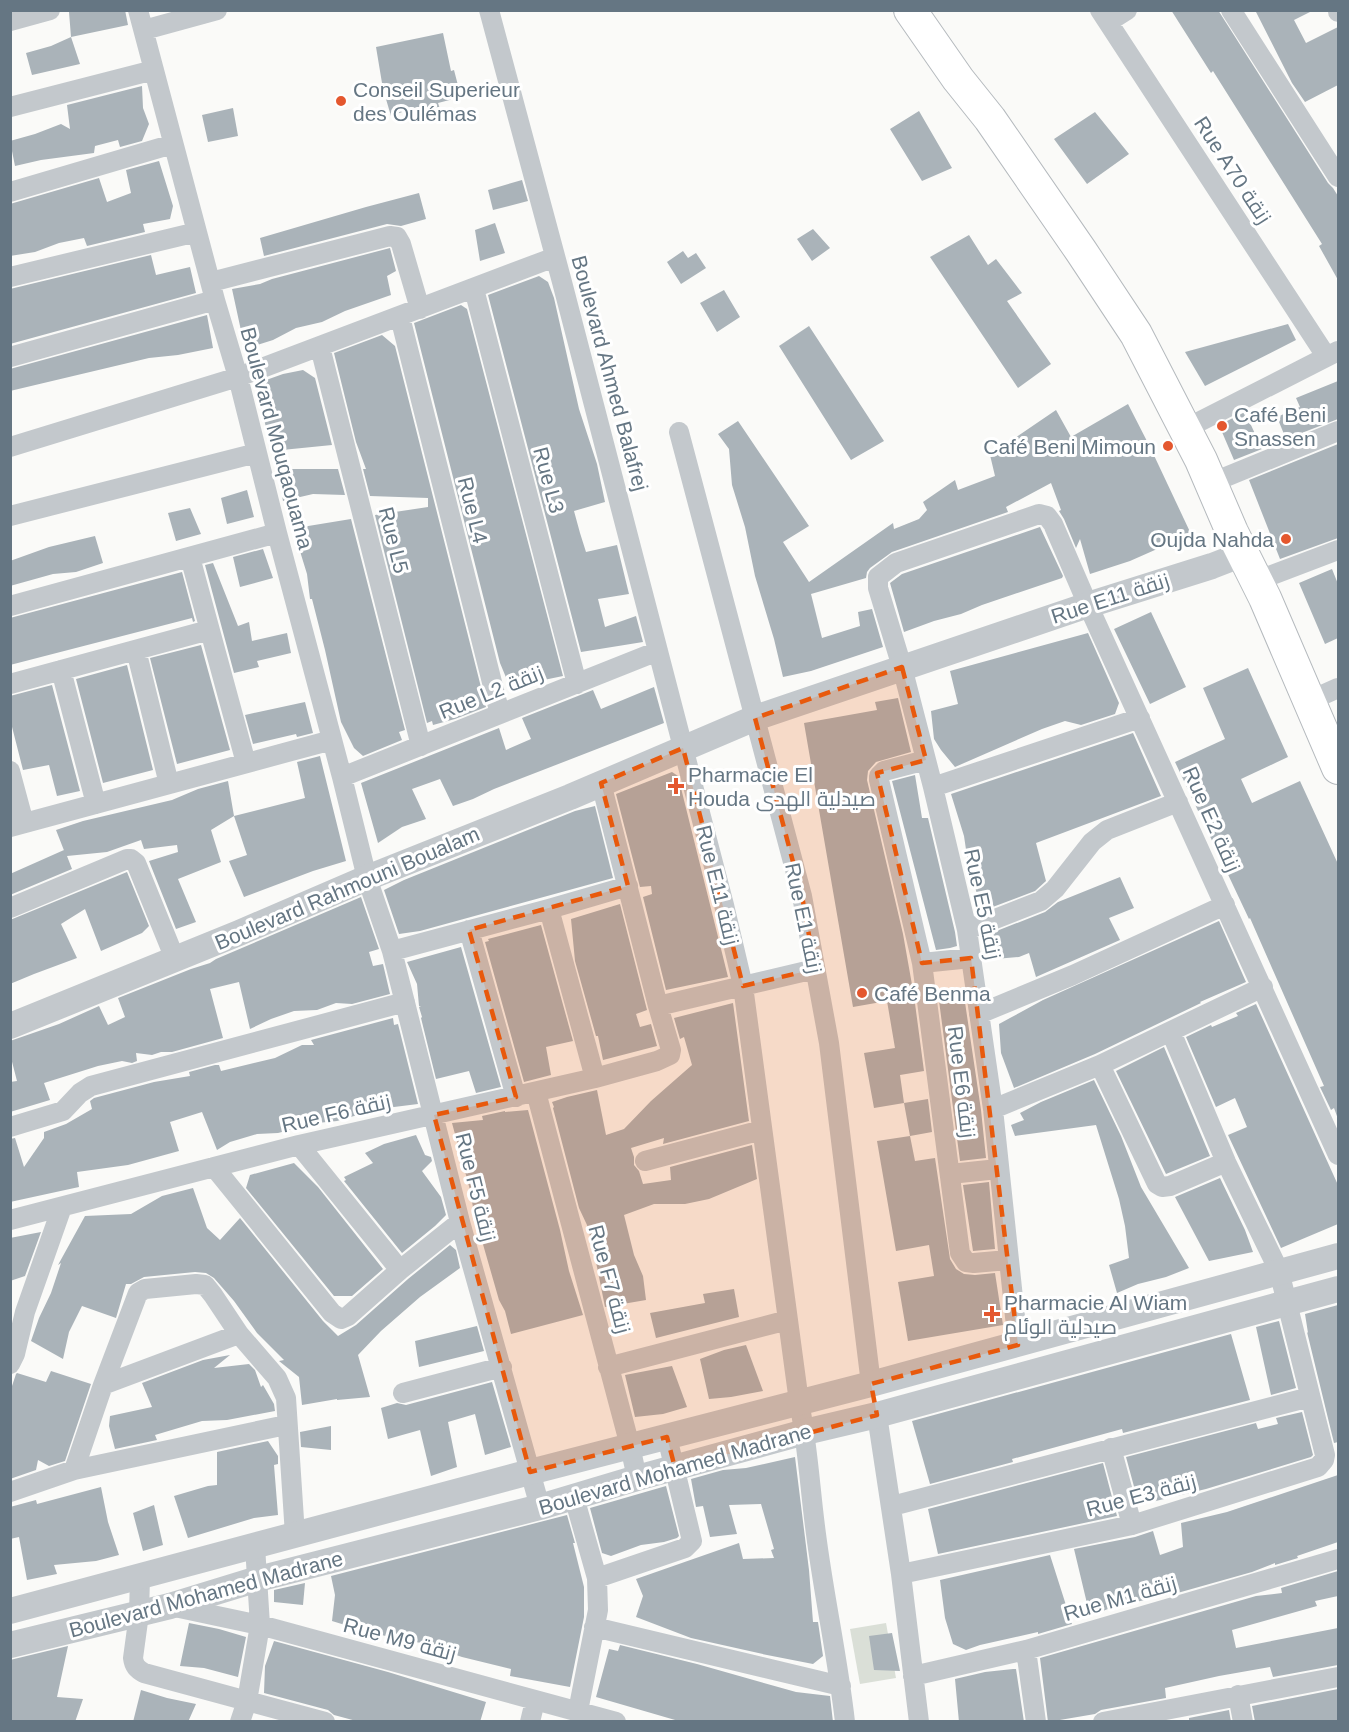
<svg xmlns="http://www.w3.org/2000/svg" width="1349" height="1732" font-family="Helvetica,Cairo,sans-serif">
	<rect width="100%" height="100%" fill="#fafaf8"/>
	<path fill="#dadfd7" d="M886 1623 896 1678 860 1684 850 1629Z"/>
	<path fill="#aab3b9" d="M77 10H125L128 25 71 37 69 12Z
		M1171 10H1218L1328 183 1333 188 1338 196V280L1319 246 1322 244 1213 71 1211 73Z
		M1255 10H1314L1294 20 1306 43 1338 27V85L1305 102 1292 83Z
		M443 33 451 71 454 70 461 97 438 103 441 112 408 119 405 111 391 116 383 89 376 47Z
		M71 37 80 64 32 75 26 53 51 46Z
		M142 86 143 108 149 124 142 141 120 147 118 140 95 146 94 153 41 160 15 166 10 141 35 134 61 124 70 129 67 105Z
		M233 108 238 136 208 142 202 115Z
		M919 111 952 168 922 181 890 129Z
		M1095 112 1129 154 1087 184 1054 139Z
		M159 161 173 206 170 219 143 224 145 232 87 246 84 238 59 243 35 252 10 256V204L99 178 107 202 131 193 126 170Z
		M522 180 528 201 493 210 488 190Z
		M419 193 426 219 401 226 387 224 264 256 260 238 366 207Z
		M495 223 505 253 480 261 475 230Z
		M813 229 830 248 812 261 797 239Z
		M969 235 988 265 996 259 1022 293 1007 301 1051 364 1018 388 930 257Z
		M390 248 396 271 387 276 391 295 345 311 322 322 296 328 273 340 245 349 232 289 260 284 272 279Z
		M683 251 688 258 696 253 706 268 681 284 667 262Z
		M151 255 156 275 190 267 196 293 10 344V289Z
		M539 276 548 282 554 298 579 409 597 464 605 502 574 511 580 533 586 552 617 545 629 594 598 599 605 627 636 616 643 642 581 652 488 295Z
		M724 290 740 317 717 332 700 303Z
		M461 305 467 309 563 676 510 687 500 663 414 323Z
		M207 315 213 348 178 355 149 358 10 391V369Z
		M1288 324 1296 340 1205 386 1185 352Z
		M809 326 884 441 851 460 779 346Z
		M382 335 395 346 486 707 455 719 433 725 432 721 427 723 375 515 428 507V498L370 496 363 469H366L356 442 334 353Z
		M303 370 315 378 332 445 272 451 255 384 283 374Z
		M1338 381V419L1286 439 1277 417 1300 407 1296 398Z
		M1128 404 1151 449 1191 534 1130 561 1090 574 1080 539 1076 548 1064 519 1059 511 1061 510 1051 483 1006 507 1008 512 892 552 870 568 867 572 866 578 811 594 822 638 860 626 858 612 872 609 883 647 811 671 783 677 774 639 755 576 745 527 732 485 729 449 718 434 738 421 809 526 783 542 809 582 893 523 894 529 919 519 927 510 923 502 955 480 958 490 995 476 990 455 1056 410 1071 437Z
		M1245 412 1262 449 1234 460 1219 425Z
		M1338 444V538L1280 559 1249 480Z
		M277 469H338L345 495 313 494 283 501Z
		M247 490 254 517 227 524 221 498Z
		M190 508 201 534 176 541 168 513Z
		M351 519 405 730 399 732 402 740 363 756 354 748 341 722 325 650 312 599H310L307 574 299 548 296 528Z
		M1040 527 1063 576 1062 578 982 605 961 614 934 621 904 632 890 583 902 574Z
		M95 536 103 563 76 572 53 574 10 586V561L49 547Z
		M263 549 273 578 240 587 233 557Z
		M213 563 238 626 249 622 252 641 287 633 291 653 257 661 259 667 234 673 205 565Z
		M1332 569 1338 584V638L1325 644 1299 583Z
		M182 572 195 621 193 622 192 618 10 665V618Z
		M1151 612 1186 687 1150 704 1114 629Z
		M1088 633 1119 703 1115 714 1081 725 1065 721 1042 729 955 767 941 750 934 739 931 711 958 704 950 671Z
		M201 645 230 750 177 764 150 658Z
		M127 665 153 770 103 783 76 679Z
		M1248 668 1288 757 1241 779 1252 803 1300 781 1338 864V1119L1334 1108 1331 1110 1320 1087 1324 1086 1250 918 1249 919 1175 762 1225 739 1203 688Z
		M52 685 80 791 57 796 49 765 23 770 10 719V696Z
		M654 687 664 723 494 789 473 799 453 806 440 779 412 789 426 819 402 827 378 843 361 783 499 728 506 750 531 739 522 718 593 690 601 709Z
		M898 698 911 752 876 762 868 771 867 780 903 934 914 996 924 1071 900 1075 904 1103 874 1108 864 1053 895 1048 887 1001 853 1007 804 723 877 710 875 702Z
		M305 702 313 733 297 737 296 734 253 744 245 715Z
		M1133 733 1161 796 1036 843 1046 881 1035 891 982 911 968 863 964 836 951 794Z
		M320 756 346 861 313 871 244 897 229 861 247 855 234 816 305 798 297 762Z
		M672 772 678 776 728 977 666 990 643 897 652 894 651 886 640 887 616 794Z
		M915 775 922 818H928L955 932 957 946 950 948 936 950 892 781Z
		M228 781 234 816 211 830 221 862 178 879 196 922 176 929 149 861 178 852 177 845 144 849 141 840 107 852 67 856 72 869 10 895V874L64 850 65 853 56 830 83 821 172 800 198 789Z
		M595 806 613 878 420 931 399 934 384 890 404 880 575 811Z
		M127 872 149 926 142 933 101 951 85 909 61 924 77 958 34 974 10 984V920Z
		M1120 877 1134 908 1109 918 1120 940 1036 977 1029 953 1019 957 995 959 987 936 989 934 1045 912 1058 902Z
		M361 897 379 949 369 952 373 966 383 964 390 994 352 1004 336 1003 317 1010 294 1011 271 1019 250 1029 239 982 210 989 223 1038 172 1052H161L152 1055 136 1053 137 1061 132 1063 122 1061 98 1066 44 1083 50 1100 10 1112V1082L17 1081 10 1054V1041L59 1024 99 1006 108 1025 125 1017 118 998 191 969 210 963 216 959Z
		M620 904 647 1010 636 1014 640 1027 651 1024 657 1046 603 1060 598 1036H596L575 961 571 919Z
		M1219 921 1246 982 1200 1002 1201 1003 1095 1054 1014 1088 1001 1053 999 1024 1043 1000Z
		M541 925 573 1041 546 1047 551 1075 524 1082 485 942 489 941 488 939Z
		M461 947 501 1087 476 1093 469 1071 436 1079 421 1018 422 1017 419 1007 421 1006H419L417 984 407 962Z
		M963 989 981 1110 986 1158 960 1161 938 993Z
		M733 1003 749 1121 663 1144 664 1138 631 1148 634 1157V1165L639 1171 643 1184 671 1180 670 1167 752 1145 757 1179 709 1199 685 1204H654L624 1215 634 1255 643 1276 646 1300 605 1307 593 1247 587 1225 579 1208 553 1108 554 1107 552 1102 567 1097 597 1090 606 1135 624 1129 651 1101 692 1065 684 1037 680 1039 674 1018Z
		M1256 1004 1338 1185V1224L1281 1248 1228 1135 1247 1127 1235 1098 1216 1107 1186 1037 1211 1025 1212 1027 1238 1016 1236 1013Z
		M393 1018 394 1025 398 1024 418 1104 378 1109 337 1121 317 1123 278 1133 257 1134 230 1142 217 1150 202 1112 170 1122 179 1151 128 1165 77 1172 79 1187 10 1202V1139L15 1138 24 1167 44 1138V1132L66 1124 92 1109 90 1101 94 1098 154 1082 190 1076 189 1072 215 1065H219L221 1071 275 1058 302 1045H314L311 1040Z
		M1164 1047 1210 1156 1166 1174 1116 1071Z
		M1094 1080 1121 1136 1141 1187 1189 1268 1166 1277 1138 1284 1117 1293 1109 1265 1129 1258 1125 1226 1119 1199 1096 1125 1015 1136 1011 1125 1024 1120 1020 1113 1041 1102Z
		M928 1099 932 1132 910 1136 904 1103Z
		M528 1110 560 1230 569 1271 583 1315 511 1334 505 1311 499 1300 474 1213 470 1190 452 1123 483 1120 482 1116 505 1111V1112Z
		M416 1135 425 1155 431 1157 432 1161 422 1171 441 1197 446 1215 435 1226 402 1253 344 1181 346 1180 344 1177 373 1163 365 1153 384 1144Z
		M910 1136 915 1161 935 1158 950 1259 956 1269 964 1274 975 1275 995 1273 1003 1325 908 1341 898 1282 934 1276 929 1245 896 1251 877 1141Z
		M294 1163 318 1187 383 1269 352 1296H334L246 1188 250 1175Z
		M1220 1178 1245 1230 1253 1252 1209 1261 1175 1197Z
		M989 1182 995 1249 973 1251 963 1185Z
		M193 1188 207 1228 220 1240 240 1218 323 1321 338 1336 356 1325 408 1279 450 1245 456 1250 460 1268 420 1297 381 1331 358 1355 370 1397 337 1400V1399L302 1405 299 1377 279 1361 284 1360 257 1333 234 1301 214 1278 206 1273 195 1272 144 1277 131 1284H126L116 1318 82 1306 69 1332 63 1359 31 1341 39 1318 51 1293 61 1263 58 1265 85 1216 131 1214 162 1196Z
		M41 1232 25 1276 10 1281V1238Z
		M734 1289 739 1317 656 1338 650 1313 705 1303 703 1294Z
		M1338 1305V1442L1334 1443 1307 1332 1308 1333 1305 1314Z
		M1279 1321 1296 1388 1271 1395 1256 1327Z
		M477 1326 484 1351 419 1367 415 1341Z
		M1231 1334 1250 1400 1123 1433 1122 1429 1012 1459 1013 1462 930 1484 912 1421Z
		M746 1345 763 1391 731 1397 709 1399 700 1359 724 1350Z
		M230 1355 214 1368 249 1364 255 1370 261 1387 263 1385 274 1404 275 1411 227 1420 202 1421 155 1435 157 1440 115 1449 109 1426 110 1416 152 1407 142 1383 203 1360Z
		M672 1366 687 1407 663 1414 635 1417 625 1375Z
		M51 1371 91 1384 65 1461 49 1466 38 1460 36 1470 10 1479V1392L16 1374 17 1373 46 1382Z
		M492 1382 511 1447 485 1455 475 1414 448 1422 457 1467 431 1476 420 1430 388 1439 381 1408 397 1403 406 1405Z
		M1302 1412 1313 1455 1311 1457 1206 1489 1139 1505 1126 1457 1256 1423 1258 1429 1278 1424 1276 1418Z
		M331 1426V1450L301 1447 300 1432Z
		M268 1441 278 1456V1464L274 1465 278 1515 254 1518 188 1538 174 1496 208 1486 217 1485V1452Z
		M795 1457 809 1570 813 1622H818L823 1656 813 1664 767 1655 691 1638 636 1617 643 1596 636 1579 739 1543 743 1559 774 1558 771 1550 774 1549 761 1504 729 1505 737 1534 710 1537 703 1506 696 1507 691 1479 723 1470 746 1468Z
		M1103 1463 1117 1516 938 1554 928 1509Z
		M1338 1475V1542L1297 1556 1298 1558 1275 1565V1563L1252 1572 1181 1592 1113 1607 1090 1616 1074 1549 1135 1537 1153 1531 1160 1555 1183 1547 1181 1523 1227 1512Z
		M666 1486 679 1536 677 1538 664 1542 641 1545 611 1556 602 1553 590 1508Z
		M101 1487 108 1522 119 1555 96 1561 54 1565 57 1574 27 1580 19 1537 10 1539V1507L36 1500 37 1504Z
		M154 1505 163 1545 143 1551 133 1513Z
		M567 1515 575 1543H573L584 1587V1617L570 1687 510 1676 511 1669 462 1657 421 1643 371 1633 332 1621 335 1595 331 1576Z
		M1050 1555 1072 1624 1038 1634V1632L980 1645 966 1650 953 1644 945 1618 940 1580Z
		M1338 1571V1596L1315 1601 1317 1606 1232 1630 1236 1648 1338 1628V1665L1273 1677 1270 1667 1219 1676 1165 1688 1166 1698 1101 1710 1095 1714 1048 1722 1040 1658 1256 1596 1282 1593 1281 1588Z
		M305 1583 303 1605 274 1602V1590Z
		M189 1623 219 1629 246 1637 238 1677 204 1668 180 1666Z
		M892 1633 900 1671 874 1670 869 1636Z
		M274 1641 388 1672 486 1702 480 1722H360L334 1715 328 1710 264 1693 265 1666Z
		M620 1645 697 1664 796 1692 830 1696 833 1722H682L596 1697 609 1649 618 1651Z
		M68 1646 57 1697 83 1699 75 1722H10V1660Z
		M1013 1669H1016L1024 1722H959L955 1679 985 1672Z
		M1338 1689V1722H1255L1252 1706Z
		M141 1690 167 1698 196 1704 188 1722H133Z
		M1229 1710 1231 1722H1189V1718Z"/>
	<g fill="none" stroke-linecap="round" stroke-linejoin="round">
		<g stroke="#b5babe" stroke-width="34">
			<path id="primary" d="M910 10 958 79 990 119 1081 251 1136 334 1201 460 1232 532 1265 598 1338 768"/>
		</g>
		<path stroke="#c3c8cc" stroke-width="20" d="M138 10 215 300 238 377 277 533 342 777 367 878 392 951 460 1222 540 1507
			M489 10 562 282 724 905 743 986 799 1402C808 1446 810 1490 816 1534 824 1597 838 1659 845 1722
			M1100 10 1326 356
			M1231 10 1338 177
			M1338 10V12
			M10 21 50 10
			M1108 22 1127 10
			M144 30 217 10
			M10 107 154 70
			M10 192 173 144
			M10 277 197 232
			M211 282 390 236 397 237 401 244 420 309
			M474 289 577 684
			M400 317 500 714
			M320 347 421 746
			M10 357 215 300
			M1185 429 1338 351
			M679 432 802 896 829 1043 871 1384
			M10 447 238 377 555 257
			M1211 483 1338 431
			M10 516 257 453
			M190 557 246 763
			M1256 581 1338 550
			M10 606 277 533
			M136 650 169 784
			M61 670 96 804
			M10 684 209 630
			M1309 701 1338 688
			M926 760 884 771 879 776V780L922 963 960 1253 966 1262 974 1263 1008 1260
			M10 771 24 823
			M342 777 658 651
			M933 787 1140 718
			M10 827 332 740
			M10 908 127 859H131L136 863 175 959
			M549 909 595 1078
			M469 930 516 1097
			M967 930 1041 901 1055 889 1092 842 1107 830 1178 802
			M392 951 549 909 628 886
			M922 963 971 958
			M658 1006 815 969
			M979 1014 1073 975 1225 905
			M1100 1065 1157 1184 1162 1187 1170 1186 1226 1162
			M536 1092 630 1446 637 1478
			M993 1109 1100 1065 1263 987
			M10 1127 63 1111 80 1093 91 1086 405 1002
			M299 1145 400 1270
			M645 1161 762 1130
			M214 1167 332 1313 341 1319 348 1316 400 1270 460 1222
			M950 1174 998 1169
			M10 1220 299 1145 595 1078 657 1061 670 1055 671 1050 658 1006 601 783
			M1018 1345 993 1109 967 930 933 787 902 667 878 588V577L896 563 1039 514 1047 516 1053 524 1088 605 1338 1155
			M10 1364 15 1354 25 1312 62 1207
			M608 1367 788 1320
			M103 1385 239 1334
			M403 1393 502 1367
			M877 1415 901 1574 919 1722
			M1111 1448 1132 1525
			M74 1470 103 1385 138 1293 145 1289 196 1284 205 1285 213 1295 239 1334 277 1378 286 1398 295 1535
			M10 1492 74 1470 286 1425
			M574 1497 597 1578 598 1610 578 1711
			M892 1506 1310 1397
			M901 1574 1132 1525 1318 1467 1324 1460 1325 1455 1279 1271 1226 1162 1171 1032
			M140 1577 139 1614 133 1658C134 1666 137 1669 144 1673L325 1722
			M597 1578 685 1548 692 1541 667 1437
			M170 1606 260 1625 616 1722
			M594 1627 841 1686
			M1026 1650 1036 1722
			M913 1676 1026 1650 1338 1559
			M1238 1695 1243 1722
			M240 1722 247 1701 260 1625 255 1546
			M530 1722 535 1701
			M1103 1722 1338 1677"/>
		<path stroke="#c3c8cc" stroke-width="26" d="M10 1026 239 933 367 878 570 797 755 718 1088 605 1212 566 1243 554
			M10 1611 530 1472 871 1384 1338 1256
			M10 1645 170 1606 258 1579 540 1507 637 1478 805 1432 877 1415 1338 1289"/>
		<use href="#primary" stroke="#fff" stroke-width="32"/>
	</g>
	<path fill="#e8590c" fill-opacity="0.2" stroke="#e8590c" stroke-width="4.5" stroke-dasharray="12 8" stroke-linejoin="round" d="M902 667 926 760 877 773 922 963 971 958 1018 1345 871 1384 877 1415 675 1468 667 1437 530 1472 434 1115 516 1097 469 930 628 886 601 783 683 748 743 986 815 969 802 896 755 718Z"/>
	<g fill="#e4572e" stroke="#fff" stroke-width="2">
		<circle cx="341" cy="101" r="6"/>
		<circle cx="1222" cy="426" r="6"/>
		<circle cx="1168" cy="446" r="6"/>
		<circle cx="1286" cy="539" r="6"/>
		<path d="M673 777h6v6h6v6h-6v6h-6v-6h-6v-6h6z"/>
		<circle cx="862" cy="993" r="6"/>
		<path d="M989 1305h6v6h6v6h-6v6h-6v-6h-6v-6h6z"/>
	</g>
	<g text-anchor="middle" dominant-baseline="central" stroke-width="6" stroke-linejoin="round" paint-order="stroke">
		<g font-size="21" fill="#657683" stroke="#fff" text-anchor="start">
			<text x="353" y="89">Conseil Superieur<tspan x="353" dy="24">des Oulémas</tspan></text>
			<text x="1234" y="414">Café Beni<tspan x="1234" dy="24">Snassen</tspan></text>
			<text x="1156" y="446" text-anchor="end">Café Beni Mimoun</text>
			<text x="1274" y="539" text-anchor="end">Oujda Nahda</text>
			<text x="688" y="774">Pharmacie El<tspan x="688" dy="24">Houda صيدلية الهدى</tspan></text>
			<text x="874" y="993">Café Benma</text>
			<text x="1004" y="1302">Pharmacie Al Wiam<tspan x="1004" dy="24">صيدلية الوئام</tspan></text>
		</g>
		<g font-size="21" fill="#657683" stroke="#fff">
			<text transform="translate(1233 170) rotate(57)">Rue A70 زنقة</text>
			<text transform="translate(610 373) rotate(75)">Boulevard Ahmed Balafrej</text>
			<text transform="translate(277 438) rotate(75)">Boulevard Mouqaouama</text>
			<text transform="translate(549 480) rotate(75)">Rue L3</text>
			<text transform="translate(473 510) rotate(76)">Rue L4</text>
			<text transform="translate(394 540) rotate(76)">Rue L5</text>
			<text transform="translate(1110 598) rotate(-18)">Rue E11 زنقة</text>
			<text transform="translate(491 692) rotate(-22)">Rue L2 زنقة</text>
			<text transform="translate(1212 819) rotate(66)">Rue E2 زنقة</text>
			<text transform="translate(718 885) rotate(76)">Rue E11 زنقة</text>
			<text transform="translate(347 888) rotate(-23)">Boulevard Rahmouni Boualam</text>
			<text transform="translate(983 904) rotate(78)">Rue E5 زنقة</text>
			<text transform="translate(804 918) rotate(78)">Rue E1 زنقة</text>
			<text transform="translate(962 1082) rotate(83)">Rue E6 زنقة</text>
			<text transform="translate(336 1113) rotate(-13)">Rue F6 زنقة</text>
			<text transform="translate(476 1187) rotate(76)">Rue F5 زنقة</text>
			<text transform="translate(610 1279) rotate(75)">Rue F7 زنقة</text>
			<text transform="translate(675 1469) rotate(-16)">Boulevard Mohamed Madrane</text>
			<text transform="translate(1141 1495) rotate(-15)">Rue E3 زنقة</text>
			<text transform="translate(206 1594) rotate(-15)">Boulevard Mohamed Madrane</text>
			<text transform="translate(1120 1598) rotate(-16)">Rue M1 زنقة</text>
			<text transform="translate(400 1639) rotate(15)">Rue M9 زنقة</text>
		</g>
	</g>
	<rect width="1349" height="1732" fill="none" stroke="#657683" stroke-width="24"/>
</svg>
